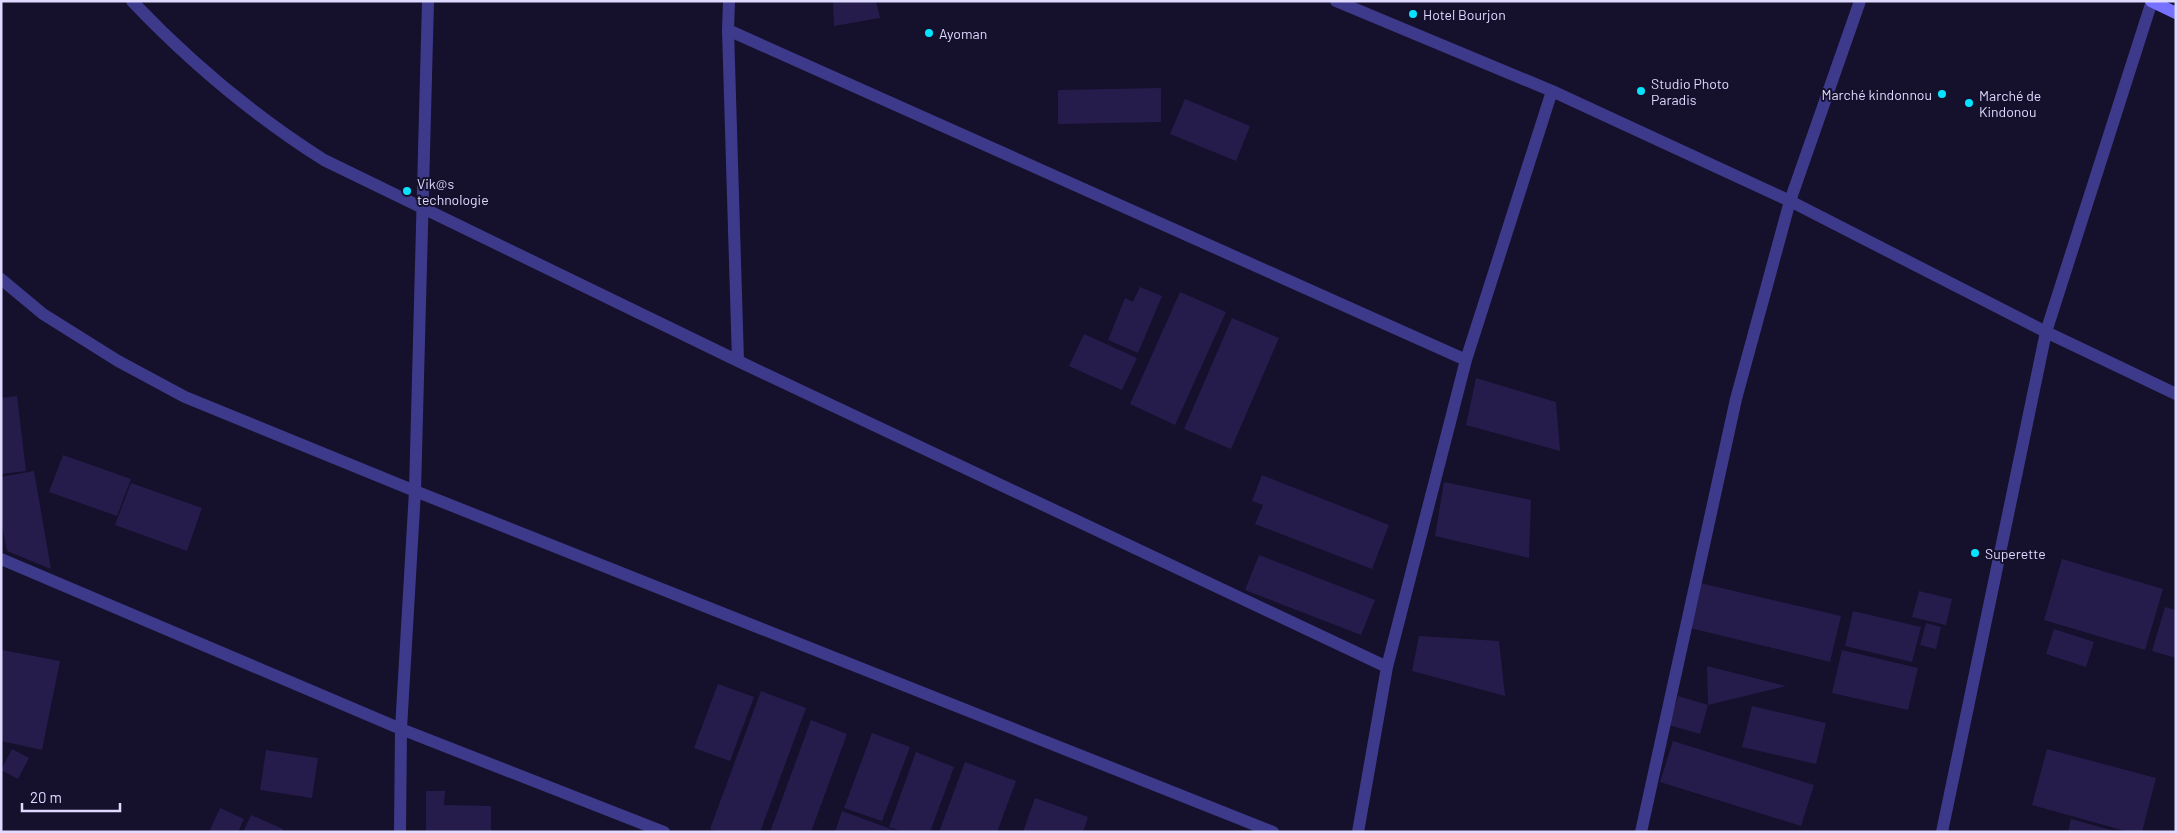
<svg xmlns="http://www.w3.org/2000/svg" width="2177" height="833" font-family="Barlow,sans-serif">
	<rect width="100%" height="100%" fill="#15102b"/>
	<path fill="#261c4c" d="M833 1H876L880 18 834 26Z
		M1161 88V122L1058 124V90Z
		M1185 99 1250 126 1236 161 1170 134Z
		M1140 287 1162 296 1138 353 1108 340 1125 298 1133 302Z
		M1180 292 1226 312 1175 425 1130 404Z
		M1232 318 1279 338 1231 449 1184 429Z
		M1084 334 1137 358 1122 390 1069 366Z
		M1476 378 1556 402 1560 451 1466 425Z
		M17 396 26 471 1 474V398Z
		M63 455 131 479 117 516 49 492Z
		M34 471 51 569 7 551 1 520V477Z
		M1262 475 1389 525 1372 569 1255 524 1263 505 1252 501Z
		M1444 482 1531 500 1529 558 1435 536Z
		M131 483 202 508 187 551 115 525Z
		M1259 555 1375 600 1361 635 1245 590Z
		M2062 559 2163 589 2145 650 2044 620Z
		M1700 583 1841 616 1830 662 1690 628Z
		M1919 591 1952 599 1946 625 1912 617Z
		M2165 607 2176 610V658L2152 651Z
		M1853 611 1921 627 1912 662 1845 646Z
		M1926 623 1941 627 1936 649 1920 645Z
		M2054 629 2094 642 2086 667 2046 654Z
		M1419 636 1499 641 1505 696 1412 671Z
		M2 650 60 661 42 750 1 741Z
		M1842 650 1918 668 1908 710 1832 693Z
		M1707 666 1786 686 1708 705 1700 734 1669 725 1678 696 1708 705Z
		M718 684 754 697 730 761 694 748Z
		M761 691 806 708 760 832H717L710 829Z
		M1752 706 1826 723 1816 764 1742 747Z
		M811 720 847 734 811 832H770Z
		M872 733 910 747 882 821 844 808Z
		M1673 741 1814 785 1801 826 1660 782Z
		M12 749 29 758 18 779 1 770Z
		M2047 749 2156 778 2142 832H2129L2032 805Z
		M266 750 318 758 312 798 260 790Z
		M916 752 954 767 930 832H902L889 827Z
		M965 762 1016 781 997 832H939Z
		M426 791H445L444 805 491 806V832H426Z
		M1035 798 1088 817 1083 832H1023Z
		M220 808 244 819 238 832H209Z
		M842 811 899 832H835Z
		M251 815 283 829 282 832H243Z
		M2071 819 2114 831V832H2068Z"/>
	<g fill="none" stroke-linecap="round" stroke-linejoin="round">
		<path stroke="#3e3a8b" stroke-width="12" d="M132 1C190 62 253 115 324 160L738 361 1387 667
			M729 1 728 30 738 361
			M1336 1 1552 91 1790 201 2046 332 2176 394
			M728 30 1466 360
			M1 279 43 314 118 361 185 397 415 491 1273 832
			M1 559 401 729 664 832
			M400 832 401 729 415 491 428 1
			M1358 832 1387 667 1466 360 1552 91
			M1641 832 1736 399 1790 201 1860 1
			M1942 832 2046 332 2152 1"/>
		<path stroke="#7671ff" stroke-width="12" d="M2151 1 2176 13"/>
	</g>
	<g fill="#06e3ff" stroke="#15102b" stroke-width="2">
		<circle cx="1413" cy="14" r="5"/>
		<circle cx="929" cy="33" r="5"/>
		<circle cx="1641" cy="91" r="5"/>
		<circle cx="1942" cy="94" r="5"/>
		<circle cx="1969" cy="103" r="5"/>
		<circle cx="407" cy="191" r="5"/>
		<circle cx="1975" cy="553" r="5"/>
	</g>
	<g text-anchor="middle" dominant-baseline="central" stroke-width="4" stroke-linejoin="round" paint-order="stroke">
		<g font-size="14" fill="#dfdaff" stroke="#15102b" text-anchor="start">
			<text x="1423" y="14">Hotel Bourjon</text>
			<text x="939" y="33">Ayoman</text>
			<text x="1651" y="83">Studio Photo<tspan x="1651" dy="16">Paradis</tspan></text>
			<text x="1932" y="94" text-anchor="end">Marché kindonnou</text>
			<text x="1979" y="95">Marché de<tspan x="1979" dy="16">Kindonou</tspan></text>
			<text x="417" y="183">Vik@s<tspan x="417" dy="16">technologie</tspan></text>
			<text x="1985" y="553">Superette</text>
		</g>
	</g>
	<rect width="2177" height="833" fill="none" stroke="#dfdaff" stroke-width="5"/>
	<path d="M22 803v8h98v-8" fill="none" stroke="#dfdaff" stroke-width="2.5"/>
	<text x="30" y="803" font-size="15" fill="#dfdaff" stroke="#15102b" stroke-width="4" paint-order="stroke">20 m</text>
</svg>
